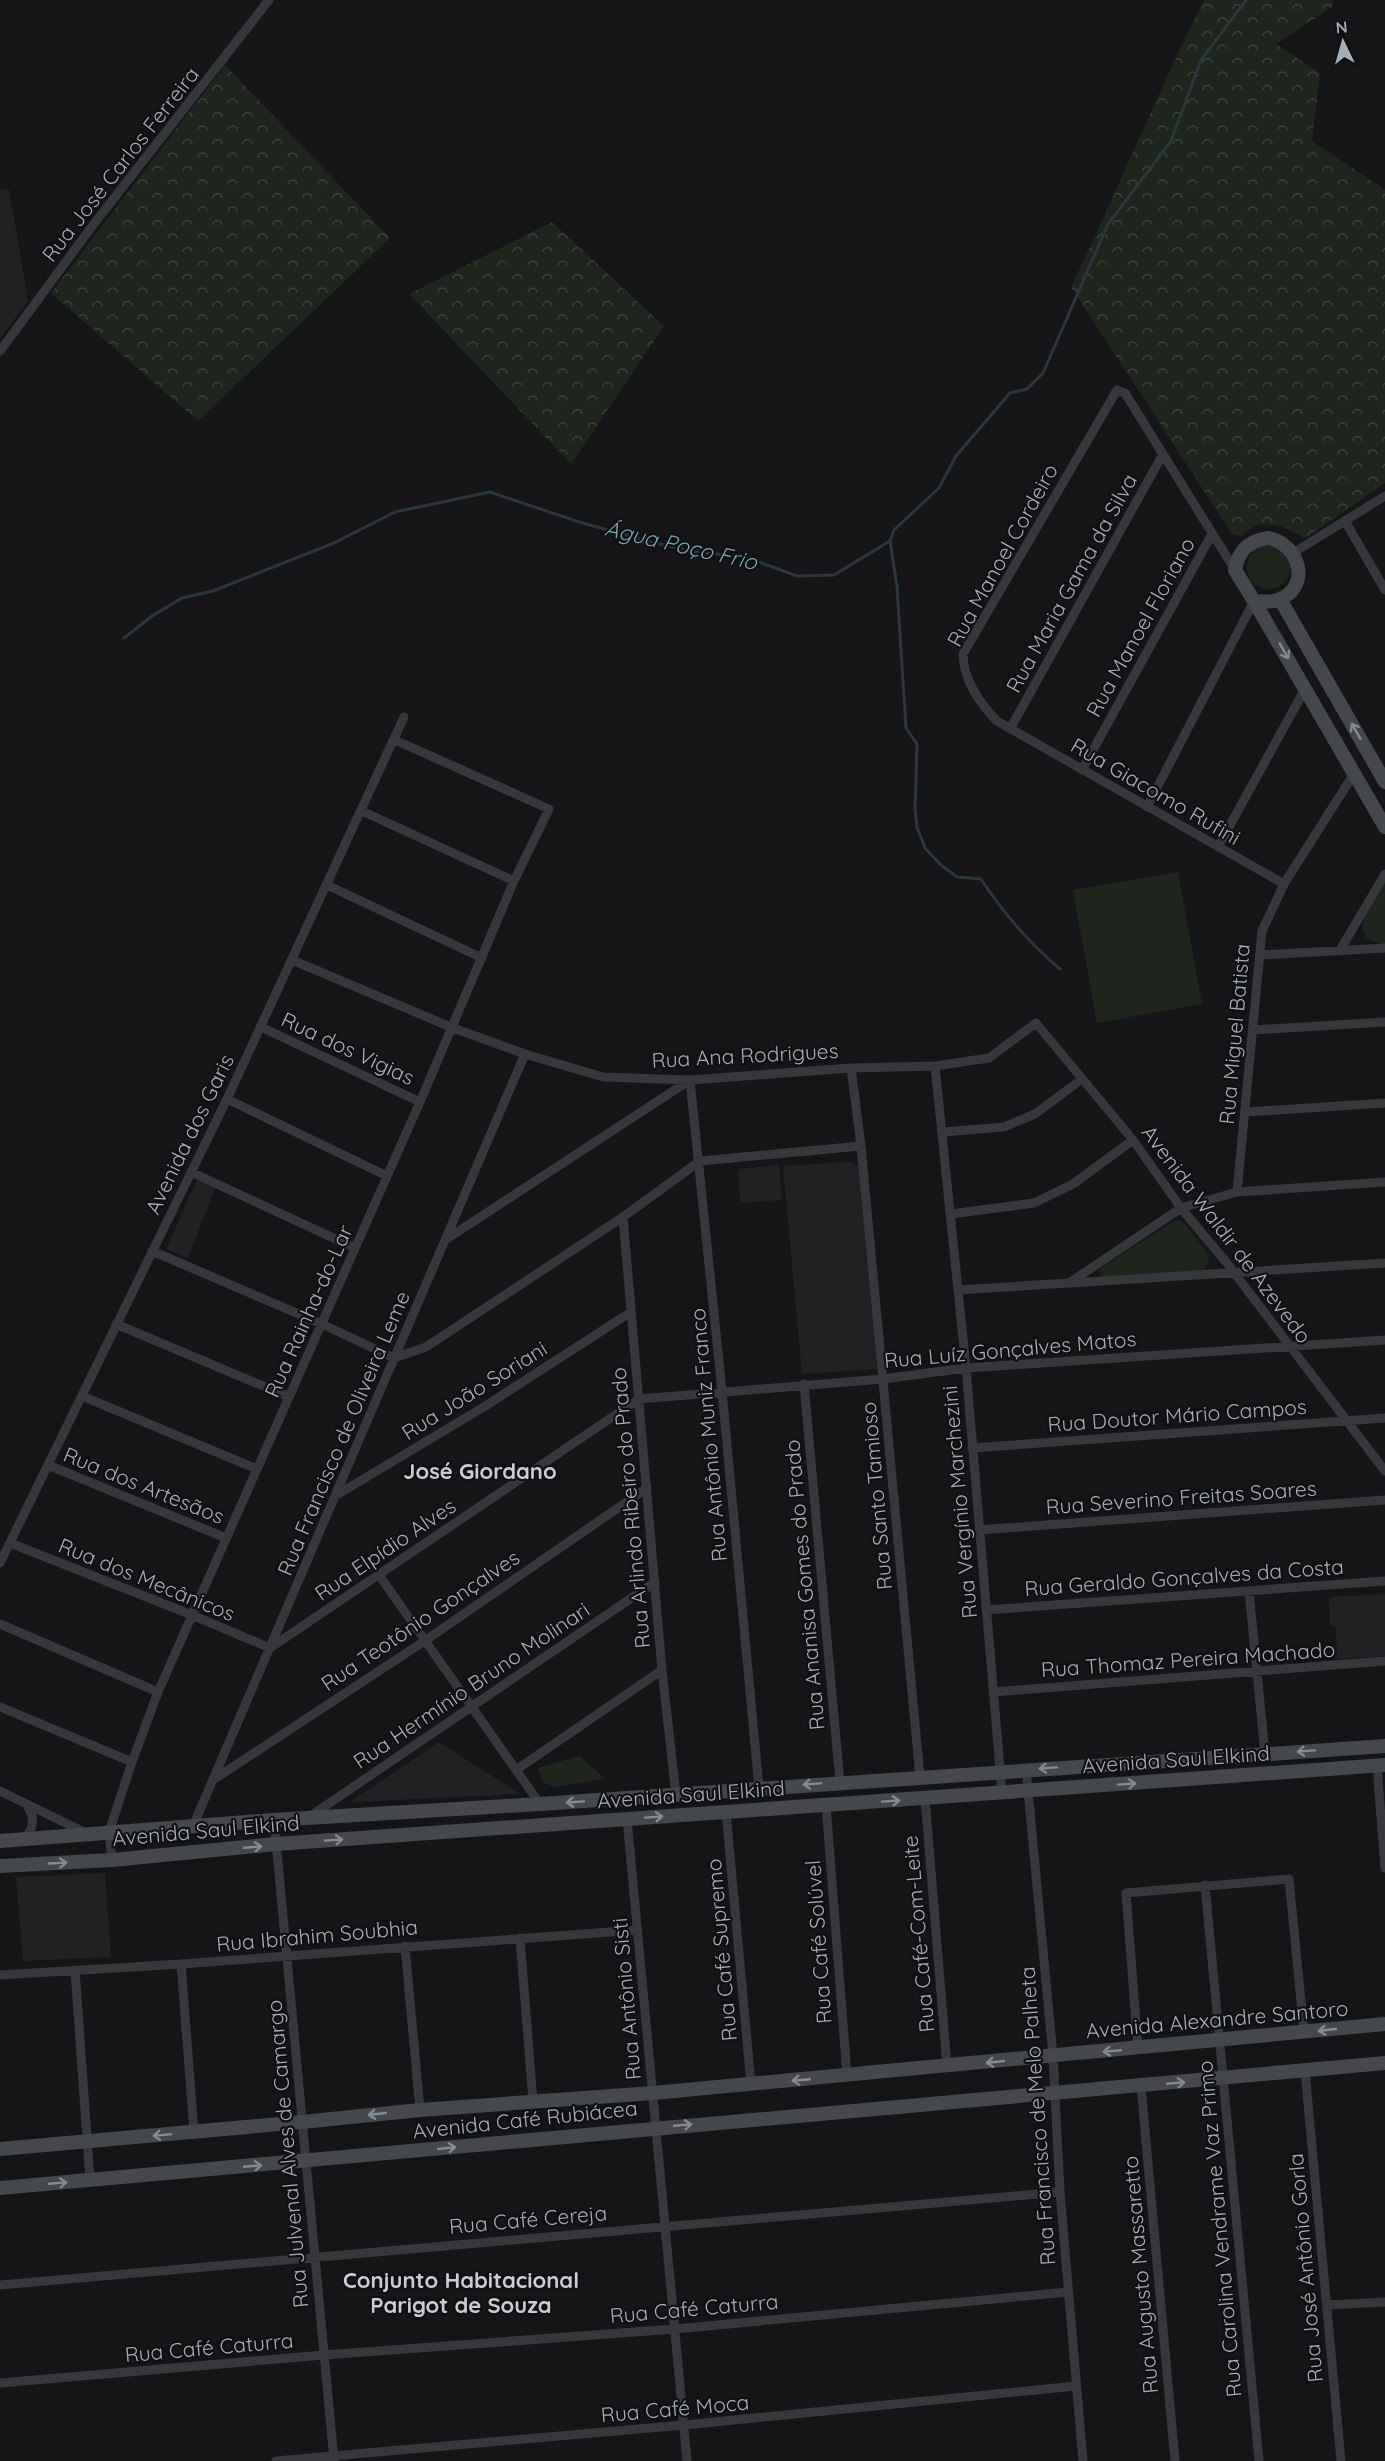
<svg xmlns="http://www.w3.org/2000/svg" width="1385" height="2461" font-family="Quicksand,sans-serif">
	<defs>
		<pattern id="forest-crowns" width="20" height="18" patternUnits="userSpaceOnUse" patternTransform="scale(1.5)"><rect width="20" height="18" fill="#1d251d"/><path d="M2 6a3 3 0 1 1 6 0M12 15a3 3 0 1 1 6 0" fill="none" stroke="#3b423c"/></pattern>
	</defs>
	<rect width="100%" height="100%" fill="#151517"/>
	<path fill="#212124" d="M9 189 28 301 0 339V190Z
		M844 1162H852L859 1167 877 1369 802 1374 783 1166Z
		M779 1165 782 1200 740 1203 738 1169Z
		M197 1180 215 1188 188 1258 166 1249Z
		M1385 1594V1656L1337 1659 1336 1628 1330 1624 1329 1597Z
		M439 1742 520 1794 350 1802Z
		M105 1873 111 1957 23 1961 16 1877Z"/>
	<path fill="#1d251d" d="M1247 567a22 22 0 1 1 44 0a22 22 0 1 1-44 0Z
		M1178 872 1202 1004 1097 1023 1073 890Z
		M1385 881V944C1341 941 1374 900 1385 881Z
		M1179 1220 1186 1225 1209 1255 1208 1264 1202 1271 1102 1277 1099 1272 1102 1267 1174 1221Z
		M580 1756 605 1779 556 1787 544 1783 537 1768Z"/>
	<path fill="url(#forest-crowns)" d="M1204 0H1334L1332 7 1276 44 1320 73 1312 141 1385 190V483L1306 538 1280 526 1258 524 1241 536 1232 534 1071 287C1117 192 1157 94 1204 0Z
		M225 65 390 238 198 421 51 293Z
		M552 222 664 326 571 464 409 294Z"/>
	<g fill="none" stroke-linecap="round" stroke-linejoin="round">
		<path stroke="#2a373b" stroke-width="3" d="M890 540 897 587 906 728 917 744 915 810 917 827 925 848 941 865 957 877 981 879C1004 914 1029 943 1060 969
			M124 638 152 616 182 598 213 591 334 543 395 512 490 492 579 522 651 542 695 552 745 557 797 576 834 575 890 541 894 530 939 488 956 456 1010 393 1027 389 1043 373 1108 224 1171 141 1201 60 1246 0"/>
		<path stroke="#36383c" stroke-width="9" d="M0 351 93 225 269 0
			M1345 521 1385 590
			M1293 553 1385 496
			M1235 570 1125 393 1117 390 963 654C963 679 980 704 997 721L1284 884
			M1010 729 1163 454
			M1082 770 1212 534
			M1147 807 1254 601
			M362 811 514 881
			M1218 847 1305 689
			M327 885 482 958
			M1340 950 1385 874
			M1260 955 1385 948
			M292 960 453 1028 525 1054 603 1077 690 1080 851 1068 935 1066 989 1058 1036 1023 1133 1140 1181 1208 1226 1262 1385 1471
			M261 1027 420 1102
			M1253 1030 1385 1022
			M935 1066 966 1368 1002 1793
			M851 1068 861 1146 920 1777
			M227 1099 387 1176
			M1246 1112 1385 1103
			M943 1132 1004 1127 1035 1114 1082 1079
			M191 1172 355 1248
			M1237 1192 1262 931 1284 884 1355 772
			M951 1214 1034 1203 1073 1184 1133 1140
			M623 1217 662 1670 676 1795
			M445 1240 690 1080 722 1391 759 1788
			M152 1251 322 1324 394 1358 426 1347 623 1217 700 1161 861 1146
			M1070 1283 1385 1263
			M958 1290 1069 1283 1181 1208 1237 1192 1385 1182
			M116 1324 289 1397
			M804 1384 840 1783
			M82 1396 257 1469
			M972 1448 1385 1418
			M48 1465 226 1538
			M335 1496 487 1405 631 1312
			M979 1530 1385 1500
			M10 1543 192 1615 270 1648 639 1399 883 1379 966 1368 1385 1340
			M0 1563 227 1099 404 717
			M379 1575 540 1804
			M1249 1591 1265 1754
			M986 1610 1385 1581
			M0 1624 158 1692
			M993 1692 1385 1661
			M0 1707 132 1762
			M1377 1766 1385 1868
			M1026 1769 1053 2056 1060 2192 1083 2461
			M516 1770 662 1670
			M213 1780 426 1640 647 1488
			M0 1791 86 1833
			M925 1798 947 2066
			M826 1805 847 2075
			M726 1812 751 2084
			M309 1817 655 1582
			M627 1819 687 2461
			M274 1820 334 2460
			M193 1826 525 1054
			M24 1839C35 1828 35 1816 26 1804
			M112 1860 109 1832 132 1762 158 1692 420 1102 514 881 549 809 395 740
			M1205 1885 1259 2461
			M520 1938 533 2101
			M405 1946 420 2110
			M181 1964 194 2132
			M75 1970 90 2180
			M0 1975 181 1964 637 1930
			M1138 2049 1126 1893 1289 1879 1304 2032
			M1305 2071 1341 2461
			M1141 2086 1175 2461
			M0 2285 1060 2192
			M1327 2305 1385 2302
			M0 2383 324 2355 675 2329 1068 2292
			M276 2461 684 2425 1076 2386"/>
		<path stroke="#44474c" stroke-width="14" d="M1268 538C1300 544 1312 587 1278 600 1271 603 1262 601 1254 601L1235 570C1238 551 1248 541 1268 538Z
			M1280 599 1385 782
			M1254 601 1385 827
			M0 1841 274 1820 540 1804 1385 1746
			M0 1866 112 1860 276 1844 1385 1765
			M0 2149 302 2122 420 2110 653 2093 1385 2024
			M0 2188 1385 2063"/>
	</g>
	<defs><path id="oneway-shaft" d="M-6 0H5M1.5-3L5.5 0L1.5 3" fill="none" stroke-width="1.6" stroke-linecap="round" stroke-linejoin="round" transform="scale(1.5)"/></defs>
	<g stroke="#848b92">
		<use href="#oneway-shaft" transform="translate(1284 651) rotate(60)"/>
		<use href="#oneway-shaft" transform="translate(1356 731) rotate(-120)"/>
		<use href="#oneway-shaft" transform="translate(1306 1751) rotate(176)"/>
		<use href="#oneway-shaft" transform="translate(1048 1768) rotate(176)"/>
		<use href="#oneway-shaft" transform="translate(812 1784) rotate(176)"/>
		<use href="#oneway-shaft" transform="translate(1127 1784) rotate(-4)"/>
		<use href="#oneway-shaft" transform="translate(891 1801) rotate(-4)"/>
		<use href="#oneway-shaft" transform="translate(575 1802) rotate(176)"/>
		<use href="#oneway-shaft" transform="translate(654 1817) rotate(-4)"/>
		<use href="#oneway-shaft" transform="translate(334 1840) rotate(-4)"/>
		<use href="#oneway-shaft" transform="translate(253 1847) rotate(-5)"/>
		<use href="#oneway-shaft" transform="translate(58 1863) rotate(-3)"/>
		<use href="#oneway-shaft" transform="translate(1327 2030) rotate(174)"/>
		<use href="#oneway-shaft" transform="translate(1112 2051) rotate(175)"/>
		<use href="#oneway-shaft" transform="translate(995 2062) rotate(174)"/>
		<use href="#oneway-shaft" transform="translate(801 2080) rotate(175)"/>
		<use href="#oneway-shaft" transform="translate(1176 2083) rotate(-5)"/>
		<use href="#oneway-shaft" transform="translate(377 2114) rotate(174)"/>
		<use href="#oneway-shaft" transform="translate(683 2125) rotate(-5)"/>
		<use href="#oneway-shaft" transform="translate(162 2135) rotate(175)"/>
		<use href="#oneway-shaft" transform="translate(447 2148) rotate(-6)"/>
		<use href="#oneway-shaft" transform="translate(253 2166) rotate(-5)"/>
		<use href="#oneway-shaft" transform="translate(58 2183) rotate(-5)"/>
	</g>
	<g text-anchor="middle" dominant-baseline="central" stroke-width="4.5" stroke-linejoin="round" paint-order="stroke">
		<g font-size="21" fill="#a6afb7" stroke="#101012">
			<text transform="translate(120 164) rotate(-52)">Rua José Carlos Ferreira</text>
			<text transform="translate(1002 555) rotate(-61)">Rua Manoel Cordeiro</text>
			<text transform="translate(1071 583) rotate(-61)">Rua Maria Gama da Silva</text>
			<text transform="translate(1140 627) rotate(-61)">Rua Manoel Floriano</text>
			<text transform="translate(1156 791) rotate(30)">Rua Giacomo Rufini</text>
			<text transform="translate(1234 1034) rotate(-85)">Rua Miguel Batista</text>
			<text transform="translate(348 1048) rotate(25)">Rua dos Vigias</text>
			<text transform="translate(745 1055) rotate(-3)">Rua Ana Rodrigues</text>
			<text transform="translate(189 1134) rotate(-64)">Avenida dos Garis</text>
			<text transform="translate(1227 1234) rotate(53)">Avenida Waldir de Azevedo</text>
			<text transform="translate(308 1311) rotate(-66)">Rua Rainha-do-Lar</text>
			<text transform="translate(1010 1349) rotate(-5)">Rua Luíz Gonçalves Matos</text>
			<text transform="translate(474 1390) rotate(-32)">Rua João Soriani</text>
			<text transform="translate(1177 1415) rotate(-4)">Rua Doutor Mário Campos</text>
			<text transform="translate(343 1433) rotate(-67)">Rua Francisco de Oliveira Leme</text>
			<text transform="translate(708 1435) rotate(-95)">Rua Antônio Muniz Franco</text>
			<text transform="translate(144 1485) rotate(22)">Rua dos Artesãos</text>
			<text transform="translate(876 1496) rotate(-95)">Rua Santo Tamioso</text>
			<text transform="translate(1181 1497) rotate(-4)">Rua Severino Freitas Soares</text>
			<text transform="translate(959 1502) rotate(-95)">Rua Vergínio Marchezini</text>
			<text transform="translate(630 1508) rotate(-95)">Rua Arlindo Ribeiro do Prado</text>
			<text transform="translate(385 1549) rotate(-34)">Rua Elpídio Alves</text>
			<text transform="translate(1184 1577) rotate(-4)">Rua Geraldo Gonçalves da Costa</text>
			<text transform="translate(147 1579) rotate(22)">Rua dos Mecânicos</text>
			<text transform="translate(804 1585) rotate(-95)">Rua Ananisa Gomes do Prado</text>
			<text transform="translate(420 1620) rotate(-34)">Rua Teotônio Gonçalves</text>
			<text transform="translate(1188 1659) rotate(-4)">Rua Thomaz Pereira Machado</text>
			<text transform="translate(471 1685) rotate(-34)">Rua Hermínio Bruno Molinari</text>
			<text transform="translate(1176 1759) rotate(-4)">Avenida Saul Elkind</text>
			<text transform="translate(691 1794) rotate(-4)">Avenida Saul Elkind</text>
			<text transform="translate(206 1830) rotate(-5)">Avenida Saul Elkind</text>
			<text transform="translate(918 1934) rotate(-95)">Rua Café-Com-Leite</text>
			<text transform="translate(317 1935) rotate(-5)">Rua Ibrahim Soubhia</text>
			<text transform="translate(818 1942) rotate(-94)">Rua Café Solúvel</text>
			<text transform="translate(721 1950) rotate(-95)">Rua Café Supremo</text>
			<text transform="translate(626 1999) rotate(-95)">Rua Antônio Sisti</text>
			<text transform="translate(1217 2019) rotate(-5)">Avenida Alexandre Santoro</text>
			<text transform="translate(1037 2116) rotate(-94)">Rua Francisco de Melo Palheta</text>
			<text transform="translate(525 2119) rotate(-6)">Avenida Café Rubiácea</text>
			<text transform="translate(287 2154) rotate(-95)">Rua Julvenal Alves de Camargo</text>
			<text transform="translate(528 2219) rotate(-5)">Rua Café Cereja</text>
			<text transform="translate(1219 2229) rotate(-95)">Rua Carolina Vendrame Vaz Primo</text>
			<text transform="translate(1305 2268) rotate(-95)">Rua José Antônio Gorla</text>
			<text transform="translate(1140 2275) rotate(-95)">Rua Augusto Massaretto</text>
			<text transform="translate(694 2308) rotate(-5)">Rua Café Caturra</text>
			<text transform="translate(209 2347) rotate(-5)">Rua Café Caturra</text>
			<text transform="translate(675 2408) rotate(-5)">Rua Café Moca</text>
		</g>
		<g font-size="22" font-style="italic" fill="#7ca4b4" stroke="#101012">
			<text transform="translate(681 545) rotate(13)">Água Poço Frio</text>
		</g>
		<g font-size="22" font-weight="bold" fill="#c7cdd3" stroke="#101012">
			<text x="480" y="1471">José Giordano</text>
			<text x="461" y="2280">Conjunto Habitacional<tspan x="461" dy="25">Parigot de Souza</tspan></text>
		</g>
	</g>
	<g transform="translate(1343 42) rotate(355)" stroke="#101012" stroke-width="4.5" paint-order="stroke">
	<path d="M0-4.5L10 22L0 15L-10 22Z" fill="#a6afb7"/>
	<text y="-9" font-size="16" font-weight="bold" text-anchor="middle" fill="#a6afb7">N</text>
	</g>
</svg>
